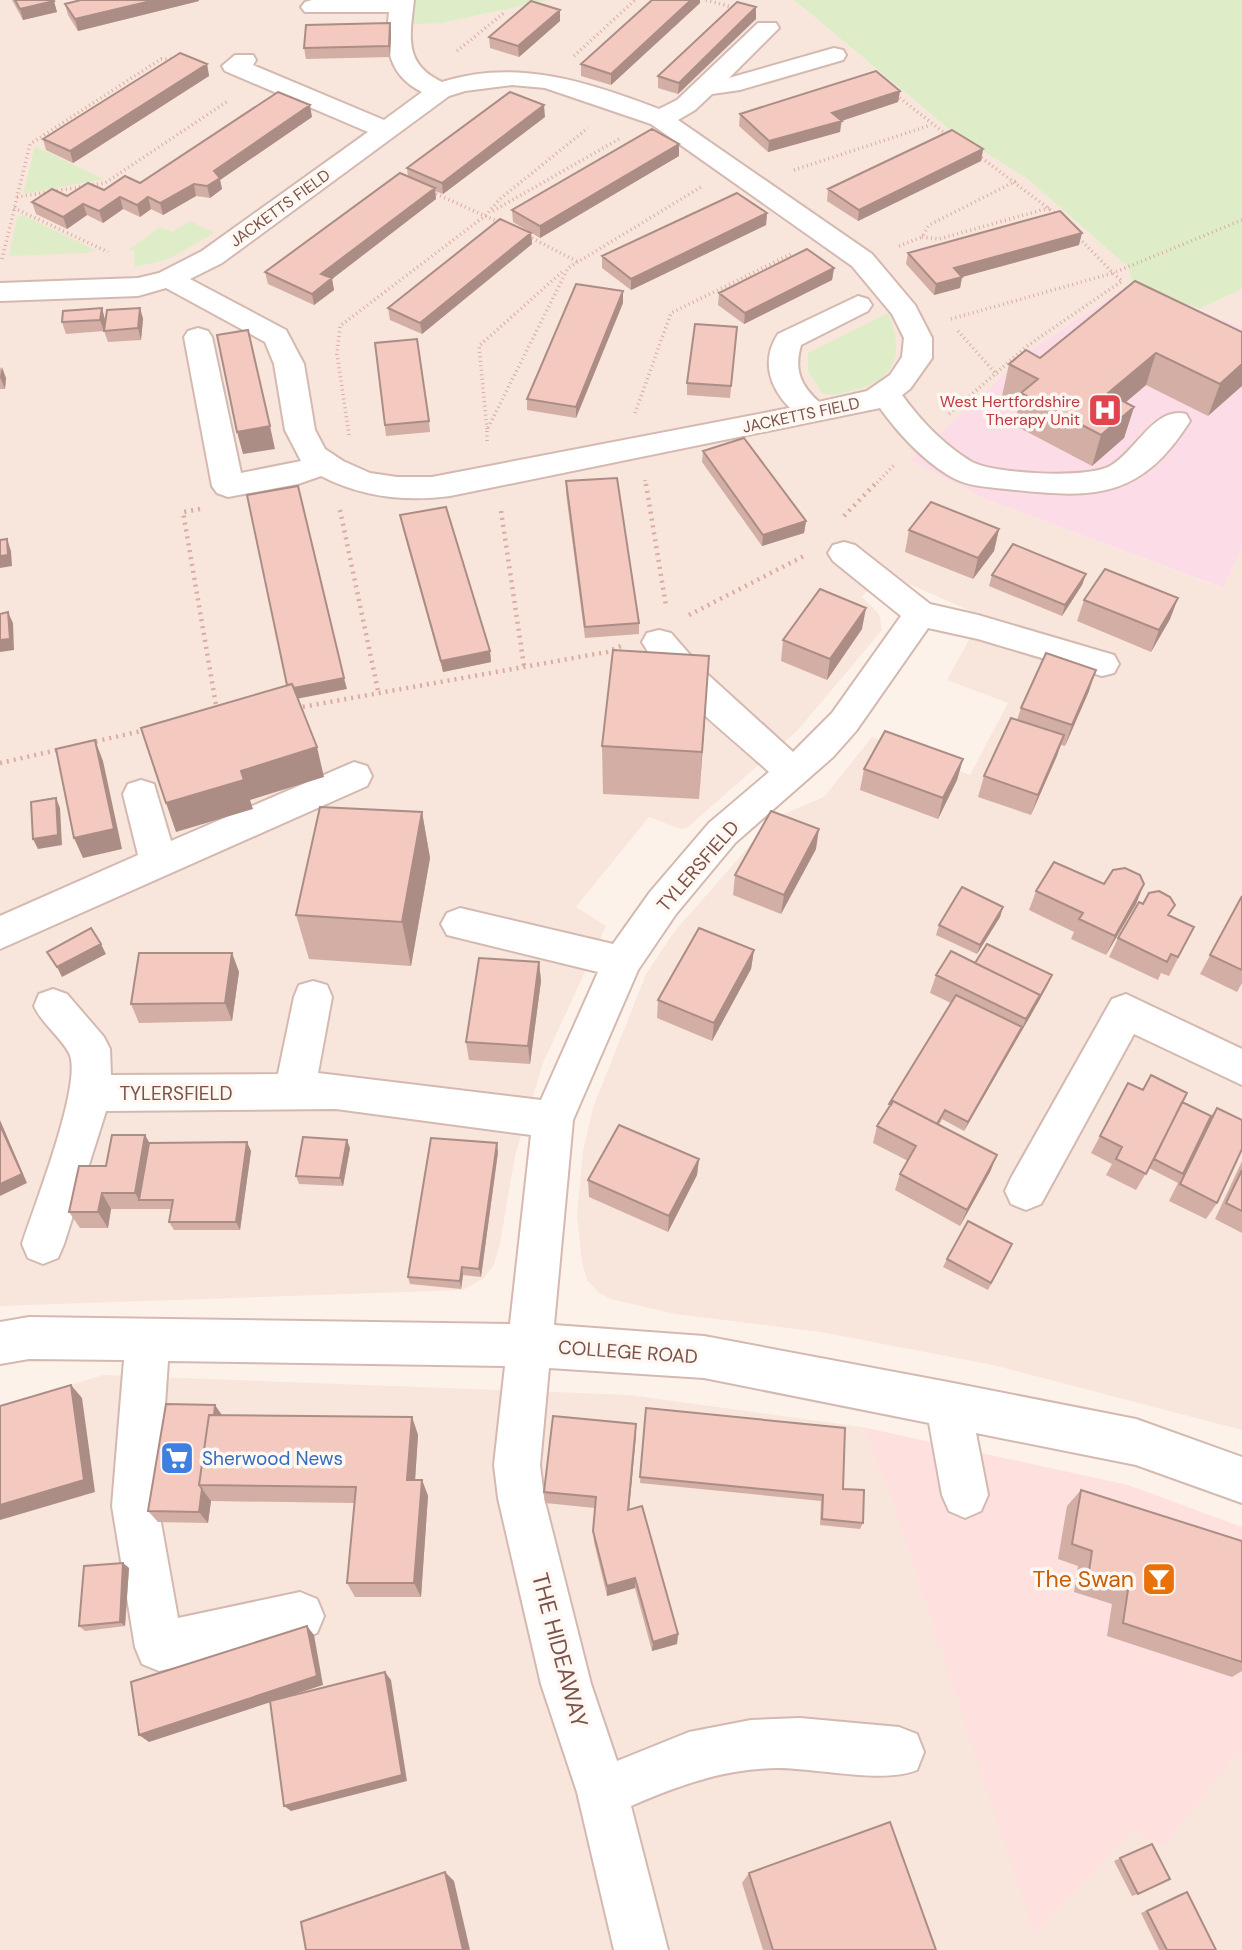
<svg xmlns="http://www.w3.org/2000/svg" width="1242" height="1950" font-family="'DM Sans',sans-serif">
	<rect width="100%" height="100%" fill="#fdf2ea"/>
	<path fill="#f8e5db" d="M0 0H412L442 23 550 0H794L950 130 1029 180 1129 268 1132 283 1031 350 912 460 983 498 1222 588 1242 546V1430L993 1365 821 1332 675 1314 611 1299 599 1293 587 1280 582 1262 577 1216 583 1151 593 1108 646 974 674 932 774 818 824 797 872 737 970 775 1008 703 947 680 982 616 884 573 862 597 879 614 882 630 798 730 687 828 680 829 649 817 576 907 606 926 543 1063 515 1156 500 1243 494 1265 484 1278 463 1290 0 1306Z
		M1242 289V327L1199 309Z
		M103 1375 630 1395 862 1427 890 1496 1036 1933 1133 1832 1163 1848 1242 1747V1950H0V1407Z"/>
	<path fill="#fee1de" d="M862 1427 1128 1485 1242 1527V1747L1163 1848 1133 1832 1035 1934 890 1496Z"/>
	<path fill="#fcdde7" d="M1132 283 1242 327V546L1223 588 983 498 911 460 1031 350Z"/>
	<path fill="#deedc7" d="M412 0H550L442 23 410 24Z
		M794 0H1242V289L1199 309 1132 283 1129 268 1029 180 950 130Z
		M35 146 103 179 23 194Z
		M23 215 95 250 86 253 9 256 17 217Z
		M190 221 214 233 169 259 135 267 134 250H128L160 227 172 232Z
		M888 313C904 351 898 379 855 390 843 393 833 397 822 393L808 371V353Z"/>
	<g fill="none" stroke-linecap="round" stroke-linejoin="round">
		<g stroke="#d4b9b1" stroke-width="4">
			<path id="minor" d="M312 0H414C410 36 403 64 442 82 516 58 589 82 659 109L677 100 758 23H776L779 28 729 78 834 48 843 50 846 55 843 60 740 90 712 94 695 110 678 120 872 254 915 305 932 338V358L910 389 902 395C920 420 945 446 972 462 994 474 1088 479 1110 466 1136 452 1154 406 1186 414L1190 421C1142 497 1097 499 1015 490 992 487 969 488 948 475 922 459 898 433 880 408L450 496C405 502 362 497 321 476L298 484 228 497 217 493 212 486 184 337 188 331 198 328 208 331 212 337 241 473 301 461 285 430 274 364 265 342 166 288 138 296 0 301V283L138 278 159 273 202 251 368 132 225 71 222 66 235 55H253L256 60 253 65 384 120 422 92C388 75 385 47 389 12H305L301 7 305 2ZM512 85 545 88 651 124 852 266 892 314 904 338 902 357 890 375 867 391 819 402C800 385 794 370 801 345L868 311 872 305 868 299 858 296 778 334C761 360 769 387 790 408L432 477H397L370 473 343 461 325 449 315 430 304 364 286 330 190 279 222 263 449 96 465 91Z
				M844 542 855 545 930 604 978 615 1114 655 1119 664 1114 673 1102 676 978 639 928 628 856 731 833 757 735 843 676 914 638 970 573 1120 554 1325 704 1336 948 1382 1136 1419 1242 1457V1503L1136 1465 976 1433 988 1495 981 1511 965 1518 949 1511 942 1495 929 1423 704 1378 549 1368 540 1465 544 1498 591 1684 617 1761 689 1732 751 1720 800 1718 899 1727 917 1734 924 1752 917 1770C883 1784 817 1768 777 1768 724 1769 679 1785 631 1806L668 1950H614L577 1792 541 1684 498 1498 494 1465 505 1366 168 1361 158 1506 178 1618 300 1592 317 1599 324 1616 317 1633 300 1640 159 1671 142 1664 135 1647 112 1506 124 1360 29 1359 0 1364V1322L29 1317 510 1324 531 1135 336 1109 106 1111 64 1244 58 1258 43 1264 28 1258 22 1244C33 1209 84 1081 69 1053 60 1036 42 1024 34 1006L39 994 53 989 67 994 104 1037 110 1049 111 1075 278 1074 294 997 299 985 313 981 327 985 332 997 318 1073 541 1100 598 972 447 935 441 924 447 913 460 908 613 944 650 892 709 823 769 772C727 733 671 693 642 642L647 633 659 630 671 633 705 672 793 752 832 713 901 616 833 561 828 553 833 545Z
				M354 762 367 766 372 776 367 786 0 949V916L138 855 123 794 128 784 141 780 154 784 171 841Z
				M1126 994 1242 1049V1085L1134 1034 1041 1204 1026 1210 1011 1204 1005 1191 1011 1178 1112 999Z"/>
		</g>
		<path stroke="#daaca2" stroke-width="3.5" stroke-dasharray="1 3.5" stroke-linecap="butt" d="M706 0 735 8
			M457 51 505 12
			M574 56 635 0
			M896 95 947 135
			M978 155 1057 215
			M794 170 931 125
			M432 192 501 223
			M17 197 105 183 228 101
			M14 208 108 252
			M493 211 619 139
			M528 236 578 262
			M922 237 939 239 1049 208
			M899 246 922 237 929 225 1016 181
			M2 259 30 144 161 59H176
			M951 319 1113 273 1078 237
			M958 331 997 375
			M635 413 671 313 791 254
			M949 414 1027 346 1122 281 1113 273 1242 220
			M487 429 479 346 564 270
			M349 435 337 354 340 326 486 215 501 198 588 128
			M487 441V430L568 268 701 187
			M645 480 646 486
			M874 486 894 465"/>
		<path stroke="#daaca2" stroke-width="4.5" stroke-dasharray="2 5" stroke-linecap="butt" d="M646 484 666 606
			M200 509 183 512 217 711
			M340 510 378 691
			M501 511 524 666
			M844 516 875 484
			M689 615 806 555
			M296 708 607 652 621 646
			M0 763 146 730"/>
		<use href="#minor" fill="#fff" fill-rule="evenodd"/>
	</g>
	<path fill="#d2aea5" d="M12 0H53L57 12 23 20Z
		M81 0H199V1L78 31 68 15 65 4Z
		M700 3 611 85 581 76V64Z
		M756 7V19L678 94 658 88V76Z
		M560 21 519 57 490 48 489 37Z
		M390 23 391 35 390 57 306 59 304 48Z
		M207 64 209 76 73 163 46 150 43 139Z
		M900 91 898 102 842 121 840 132 768 152 739 126 740 114Z
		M312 117 220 180 222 189 210 198 196 196 163 215 151 209 140 217 123 209 103 223 87 215 67 229 36 214 32 202 140 183Z
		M545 117 443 194 435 191 436 199 332 279 334 290 314 305 268 284 265 272 408 177 407 168Z
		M983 149 981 161 858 221 827 201 828 189Z
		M679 156 540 238 513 222 512 210Z
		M767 213 766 225 631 290 602 268V256Z
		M531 233 532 244 422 334 390 320 388 308Z
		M1079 245 962 277 960 288 934 295 906 264 908 253Z
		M834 268 832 280 744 324 718 305 719 293Z
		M623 303 576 418 527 410V399Z
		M102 308 105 320 104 331 66 334 62 322Z
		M140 308 143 319 141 340 108 342 104 331Z
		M1242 332 1208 416 1146 385 1126 402 1134 407 1124 438 1092 466 1014 425 1019 405 1002 396 1009 364 1040 358Z
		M736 338 730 398 687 395V383Z
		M375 343 429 421 430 432 386 436Z
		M0 367 6 378 5 389H0Z
		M703 451 806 521 804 533 762 546 702 462Z
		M566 481 639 623V634L585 638 566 493Z
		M400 515 490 651 491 662 443 672 402 526Z
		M999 529 994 551 973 579 905 552 909 530Z
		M1086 574 1082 585 1062 616 989 586 992 575Z
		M1178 598 1170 619 1151 652 1077 621 1084 600Z
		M862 629 827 680 781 661 783 640Z
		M1089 691 1065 746 1061 745 1031 815 978 797 984 776 1017 720 1021 708Z
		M706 704 699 799 603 794 602 746Z
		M963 759 957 780 938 819 860 790 864 769Z
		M422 812 430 858 411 966 309 959 296 915Z
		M816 849 781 914 733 895 735 875Z
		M1104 884H1144L1136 904 1106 955 1071 939 1074 932 1029 910 1036 891Z
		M1242 896V983L1237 992 1200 974Z
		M1003 907 1000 917 977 954 936 935 939 925Z
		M1169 916 1194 927 1169 976 1161 973 1158 980 1109 957 1118 938Z
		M754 950 751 969 712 1041 657 1018 658 1000Z
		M232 953 239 972 232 1021 139 1023 131 1004Z
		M539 962 541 981 530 1064 469 1060 466 1042Z
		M975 963 1052 975 1048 984 1032 1013 964 1131 942 1119 939 1125 997 1155 990 1172 960 1226 895 1190 900 1174 908 1161 873 1143 877 1126 888 1110 889 1104 951 1003 930 993 936 975Z
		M1128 1083 1143 1089 1182 1102 1211 1116 1217 1108V1203L1206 1219 1169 1201 1178 1183 1149 1168 1136 1190 1106 1175 1112 1164 1091 1153Z
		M145 1135 149 1143 251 1151 240 1230H174L169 1222 171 1209H111L108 1228H80L69 1212 106 1166Z
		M350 1148 343 1186 299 1184 296 1176Z
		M498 1152 481 1277 463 1275 461 1289 410 1284 408 1277Z
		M699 1159 697 1175 668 1232 589 1197 588 1180Z
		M1242 1161V1233L1215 1219Z
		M1012 1244 988 1290 943 1267 947 1259Z
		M646 1408 843 1489 863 1523 860 1529 820 1525 821 1501 640 1483Z
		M222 1415 412 1417 418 1435 415 1480H422L428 1496 421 1597H355L347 1583 354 1503 211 1501 208 1523 158 1522 148 1511Z
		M636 1424 629 1509 678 1634 677 1644 652 1651 635 1588 607 1596 594 1542 593 1531 595 1508 545 1503 544 1492Z
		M1081 1490 1242 1541V1671L1232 1677 1107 1636 1112 1604 1074 1592 1078 1566 1058 1559 1067 1506Z
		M123 1563 129 1568 125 1626 85 1631 79 1626Z
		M1145 1846 1138 1894 1132 1896 1114 1861Z
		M749 1873 936 1950H763L742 1883Z
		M1187 1892 1216 1950H1159L1141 1913 1180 1894Z"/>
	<path fill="#ab8d86" d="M155 0H199V1L78 31 75 19Z
		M691 0H700V3L611 85V74Z
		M54 1 57 12 23 20 20 9Z
		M756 7V19L678 94 679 83Z
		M560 10V21L519 57 518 46Z
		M390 23 391 35 390 57 389 46Z
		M207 64 209 76 73 163 70 151Z
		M900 91 898 102 841 121 840 132 768 152 769 141 832 113Z
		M310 105 312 117 220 180 222 189 210 198 207 186 214 171Z
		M544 105 545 117 443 194 442 183Z
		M679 144V156L540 238V226Z
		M983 149 981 161 858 221 859 210Z
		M194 184 196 196 163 215 160 203Z
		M435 188 436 199 332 279 334 290 314 305 312 294 321 274Z
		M120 197 123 209 103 223 99 211Z
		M148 197 151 209 140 217 137 205Z
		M83 204 87 215 67 229 63 217Z
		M767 213 766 225 631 290V279Z
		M531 233 532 244 422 334 420 323Z
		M1082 233 1079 245 962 277 960 288 934 295 936 284 954 268Z
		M834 268 832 280 744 324 745 313Z
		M623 291V303L576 418V407Z
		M102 308 105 320 104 331 100 320Z
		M140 308 143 319 141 340 138 328Z
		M1156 353 1146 385 1099 425 1108 393Z
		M1242 364V386L1208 416 1220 384Z
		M2 367 6 378 5 389 0 377Z
		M1134 407 1124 438 1092 466 1101 435Z
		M270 426 275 449 243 454 237 432Z
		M806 521 804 533 762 546 763 535Z
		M999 529 994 551 973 579 978 558Z
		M7 539 11 551 12 566 0 568V556Z
		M1086 574 1082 585 1062 616 1065 605Z
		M1178 598 1170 619 1151 652 1159 630Z
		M866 608 862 629 827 680 830 659Z
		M8 612 13 623 14 650 0 652V640Z
		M490 651 491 662 443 672 441 661Z
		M709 656 706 704 699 799 702 752Z
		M1096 670 1089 691 1065 746 1072 725Z
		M344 678 347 689 291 700 288 689Z
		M1064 735 1057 756 1031 815 1038 795Z
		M95 740 103 761 122 849 83 858 74 838Z
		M317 747 324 777 250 800 253 809 176 832 166 803 241 771Z
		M963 759 957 780 938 819 943 798Z
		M56 798 60 808 62 845 38 849 33 839Z
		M422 812 430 858 411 966 402 922Z
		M819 829 816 849 781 914 784 895Z
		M1144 884 1136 904 1106 955 1115 936Z
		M1003 907 1000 917 977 954 980 945Z
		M101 944 106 954 62 977 57 967Z
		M754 950 751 969 712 1041 714 1023Z
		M232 953 239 972 232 1021 225 1003Z
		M539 962 541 981 530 1064 528 1046Z
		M1052 975 1048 984 1032 1013 964 1131 968 1122 1022 1028 1026 1019Z
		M0 1120 27 1183 0 1196Z
		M145 1135 154 1151 139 1200 135 1193Z
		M347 1140 350 1148 343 1186 340 1178Z
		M247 1142 251 1151 240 1230 236 1222Z
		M497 1143 498 1152 481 1277 479 1269Z
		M997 1155 990 1172 960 1226 967 1210Z
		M699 1159 697 1175 668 1232 669 1216Z
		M102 1193 111 1209 108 1228 98 1212Z
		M462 1267 463 1275 461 1289 460 1281Z
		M71 1385 82 1398 95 1492 0 1520V1505Z
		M215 1405 224 1418 203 1485Z
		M412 1417 418 1435 414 1496 407 1480Z
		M636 1424V1436L628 1521V1510Z
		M422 1480 428 1496 421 1597 414 1583Z
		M202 1489 211 1501 208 1523 199 1512Z
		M123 1563 129 1568 125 1626 120 1622Z
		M635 1578V1588L607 1596V1586Z
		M307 1626 314 1635 323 1685 149 1742 139 1735Z
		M678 1634 677 1644 652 1651 653 1642Z
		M385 1672 391 1680 407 1781 291 1811 284 1806Z
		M445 1872 454 1881 470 1950H463Z"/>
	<path fill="#f4cac0" stroke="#ab8d86" stroke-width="2" d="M15 0H53L54 1 20 9Z
		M81 0H155L75 19 65 4Z
		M652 0H691L611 74 581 64Z
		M531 1 560 10 518 46 489 37Z
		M737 2 756 7 679 83 658 76Z
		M390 23 389 46 304 48 306 25Z
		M180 53 207 64 70 151 43 139Z
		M876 71 900 91 832 113 842 121 769 141 740 114Z
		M278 92 310 105 214 171 220 178 207 186 194 184 160 203 148 197 137 205 120 197 99 211 83 204 63 217 32 202 52 189 67 196 88 183 104 190 125 176 140 183Z
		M510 92 544 105 442 183 407 168Z
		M652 129 679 144 540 226 512 210Z
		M952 130 983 149 859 210 828 189Z
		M400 173 435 188 321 274 332 278 312 294 265 272Z
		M737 193 767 213 631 279 602 256Z
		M1060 211 1082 233 954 268 962 277 936 284 908 253Z
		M500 219 531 233 420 323 388 308Z
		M807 249 834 268 745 313 719 293Z
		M1135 281 1242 332V364L1220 384 1156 353 1108 393 1134 407 1101 435 1021 393 1038 379 1009 364 1026 350 1040 358Z
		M576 284 623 291 576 407 527 399Z
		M102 308 100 320 62 322 63 311Z
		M140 308 138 328 104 331 107 310Z
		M695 324 737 327 731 386 687 383Z
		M248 330 270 426 237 432 217 335Z
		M417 339 429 421 385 425 375 343Z
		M744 438 806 521 763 535 703 451Z
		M617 478 639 623 585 627 566 481Z
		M298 486 344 678 294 688 292 684 287 685 247 495Z
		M931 502 999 529 978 558 909 530Z
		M446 507 490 651 441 661 400 515Z
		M7 539 8 555 0 556V540Z
		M1013 544 1086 574 1065 605 992 575Z
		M1105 569 1178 598 1159 630 1084 600Z
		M820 589 866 608 830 659 783 640Z
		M8 612 10 639 0 640V614Z
		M613 650 709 656 702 752 602 746Z
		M1046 653 1096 670 1072 725 1021 708Z
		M292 684 317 747 241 771 244 780 166 803 141 728Z
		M1011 718 1064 735 1038 795 984 776Z
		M885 731 963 759 943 798 864 769Z
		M95 740 114 829 74 838 56 749Z
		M56 798 58 835 33 839 31 802Z
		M320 807 422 812 402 922 296 915Z
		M771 811 819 829 784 895 735 875Z
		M1054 862 1104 884 1113 870 1125 868 1140 875 1144 884 1115 936 1079 919 1083 913 1036 891Z
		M962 887 1003 907 980 945 939 925Z
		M1159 891 1170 897 1175 905 1168 915 1194 927 1178 957 1171 954 1167 962 1118 938 1139 902 1143 904 1149 893Z
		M1242 896V970L1210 955Z
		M91 928 101 944 57 967 47 952Z
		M699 928 754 950 714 1023 658 1000Z
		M987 944 1052 975 1036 1004 1040 995 975 963Z
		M951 951 1040 995 1026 1019 936 975Z
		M139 953H232L225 1003 131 1004Z
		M479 958 539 962 528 1046 466 1042Z
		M956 995 1022 1027 968 1122 945 1110 937 1124 893 1101 891 1105 889 1104Z
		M1151 1075 1187 1093 1146 1174 1116 1159 1122 1147 1100 1136 1128 1083 1143 1090Z
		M893 1101 997 1155 967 1210 900 1174 916 1146 877 1126Z
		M1182 1102 1211 1116 1183 1174 1154 1159Z
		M1217 1108 1242 1120V1149L1217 1203 1180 1184Z
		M0 1125 22 1174 0 1184Z
		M619 1125 699 1159 669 1216 588 1180Z
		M112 1135H145L135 1193H102L98 1212H69L79 1166H106Z
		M303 1137 347 1140 340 1178 296 1176Z
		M431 1138 497 1143 479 1269 462 1267 460 1281 408 1277Z
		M247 1142 236 1222H169L173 1200H139L149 1143Z
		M1242 1170V1211L1226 1203Z
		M968 1221 1012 1244 991 1283 947 1259Z
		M71 1385 84 1480 0 1505V1406Z
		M166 1404 215 1405 214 1415H209L199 1485 202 1489 199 1512 148 1511Z
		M646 1408 845 1428 843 1489 864 1490 863 1523 822 1519 823 1495 640 1477Z
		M209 1415 412 1417 407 1480H422L414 1583H347L356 1487 199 1485Z
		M553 1416 636 1424 628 1510 642 1506 678 1634 653 1642 635 1578 607 1586 593 1531 596 1497 544 1492Z
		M1081 1490 1242 1541V1662L1123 1623 1128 1590 1088 1578 1092 1551 1072 1544Z
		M123 1563 120 1622 79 1626 84 1566Z
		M307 1626 317 1676 139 1735 131 1682Z
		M385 1672 402 1775 284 1806 270 1701Z
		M890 1822 936 1950H773L749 1873Z
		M1152 1844 1170 1879 1138 1894 1120 1858Z
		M445 1872 463 1950H306L301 1922Z
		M1187 1892 1216 1950H1167L1147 1911Z"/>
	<defs>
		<g id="hospital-square" transform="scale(1.75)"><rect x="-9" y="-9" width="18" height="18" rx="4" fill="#e0444e" stroke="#fff7f1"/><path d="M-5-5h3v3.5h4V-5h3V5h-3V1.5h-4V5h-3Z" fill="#fff"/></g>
		<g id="supermarket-square" transform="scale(1.75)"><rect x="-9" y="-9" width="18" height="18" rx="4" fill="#3f7fe0" stroke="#fff7f1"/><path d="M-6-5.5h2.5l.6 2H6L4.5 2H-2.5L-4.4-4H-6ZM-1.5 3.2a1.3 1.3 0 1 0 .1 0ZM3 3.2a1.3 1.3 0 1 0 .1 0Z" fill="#fff"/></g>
		<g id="bar-square" transform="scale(1.75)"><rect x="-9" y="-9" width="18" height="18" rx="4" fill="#e8710a" stroke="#fff7f1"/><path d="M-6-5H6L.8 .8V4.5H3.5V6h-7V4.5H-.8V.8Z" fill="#fff"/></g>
	</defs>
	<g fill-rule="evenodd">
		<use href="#hospital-square" x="1105" y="410"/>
		<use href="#supermarket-square" x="177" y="1458"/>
		<use href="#bar-square" x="1159" y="1579"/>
	</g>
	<g text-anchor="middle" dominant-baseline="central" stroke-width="7" stroke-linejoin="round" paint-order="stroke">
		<g font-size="16" fill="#7b524b" stroke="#fff7f1">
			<text transform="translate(280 208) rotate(-36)">JACKETTS FIELD</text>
			<text transform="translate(801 415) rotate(-12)">JACKETTS FIELD</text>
		</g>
		<g font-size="16" fill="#be3a42" stroke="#fff7f1" text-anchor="end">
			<text x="1080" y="401">West Hertfordshire<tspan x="1080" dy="18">Therapy Unit</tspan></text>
		</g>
		<g font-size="19" fill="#7b524b" stroke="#fff7f1">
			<text transform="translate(698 866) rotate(-49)">TYLERSFIELD</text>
			<text x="176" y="1093">TYLERSFIELD</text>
			<text transform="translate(628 1352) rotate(4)">COLLEGE ROAD</text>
		</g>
		<g font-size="19" fill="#366cbe" stroke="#fff7f1" text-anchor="start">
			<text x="202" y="1458">Sherwood News</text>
		</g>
		<g font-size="23" fill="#c56008" stroke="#fff7f1" text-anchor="end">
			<text x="1134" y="1579">The Swan</text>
		</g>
		<g font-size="23" fill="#7b524b" stroke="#fff7f1">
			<text transform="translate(560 1650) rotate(75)">THE HIDEAWAY</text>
		</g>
	</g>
</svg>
